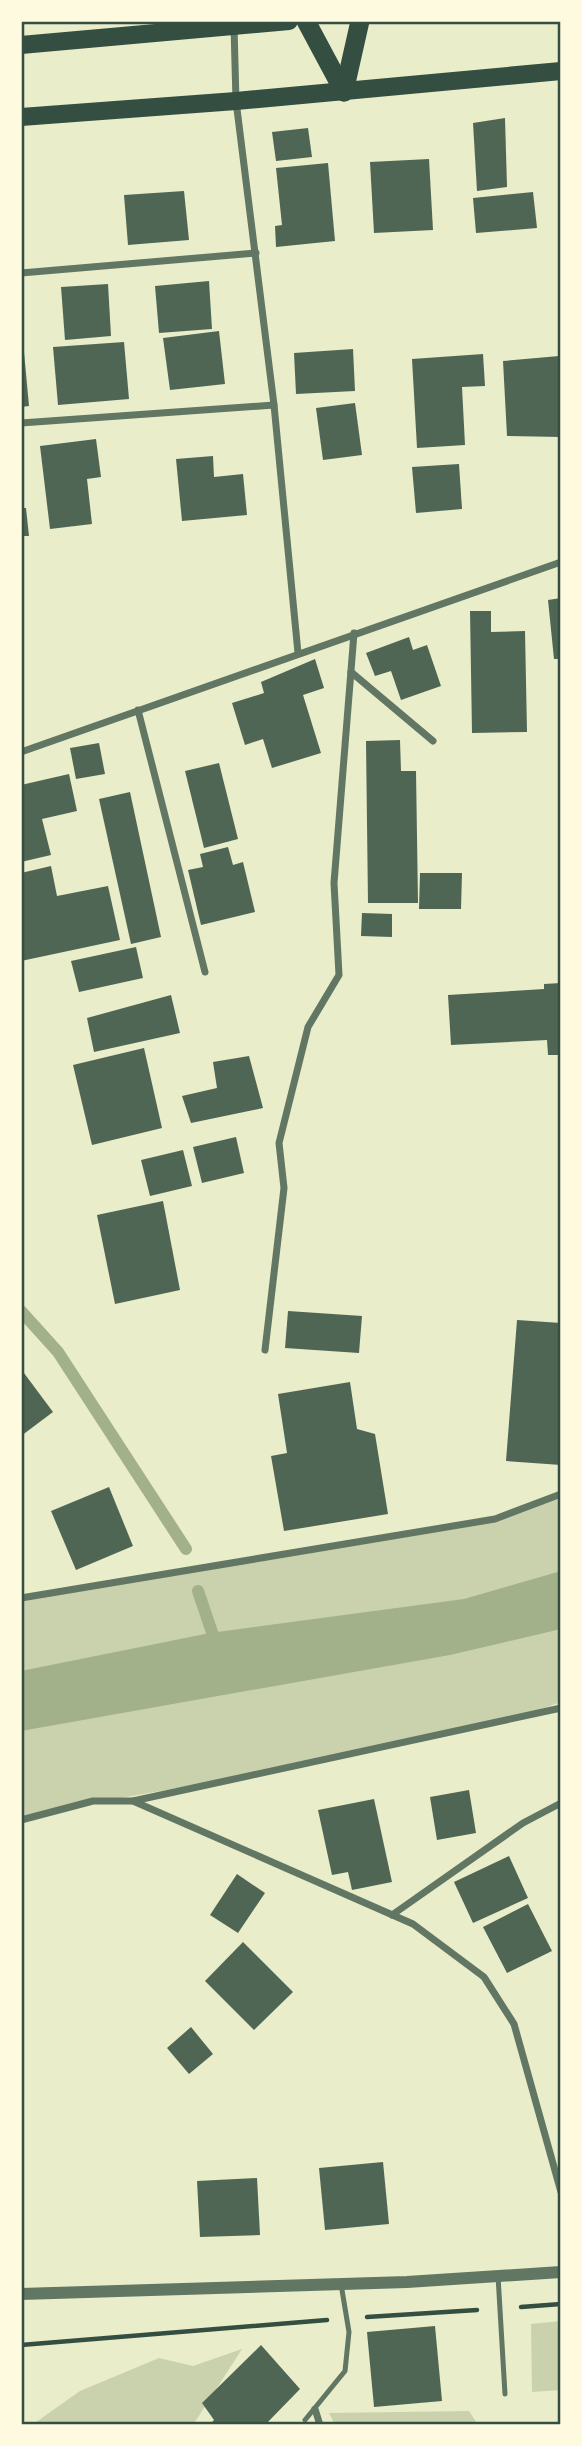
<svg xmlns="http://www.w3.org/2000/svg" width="582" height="2446" font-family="Rubik,sans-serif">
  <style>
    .green { fill: #cad2ad }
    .water { fill: #a3b18a }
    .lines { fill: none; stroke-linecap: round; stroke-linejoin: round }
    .stream { stroke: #a3b18a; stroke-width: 12 }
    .building { fill: #4f6655 }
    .path { stroke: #344e41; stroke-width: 4.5 }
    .service { stroke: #617663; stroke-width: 5 }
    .minor { stroke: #617663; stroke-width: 7 }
    .tertiary { stroke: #617663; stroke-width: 12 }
    .primary { stroke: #344e41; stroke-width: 18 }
    .trunk { stroke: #344e41; stroke-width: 19 }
    .neatline { fill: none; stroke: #344e41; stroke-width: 2.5 }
  </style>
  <rect width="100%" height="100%" fill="#e9edc9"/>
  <!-- green -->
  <g class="green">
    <path d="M561,1497V1702L520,1717L288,1768L21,1816V1598L495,1519Z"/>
    <path d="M561,2321V2390L532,2392L531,2324Z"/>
    <path d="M242,2349L193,2425H32L80,2391L159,2358L193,2366Z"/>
    <path d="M469,2411L478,2425H335L329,2413Z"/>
  </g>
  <!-- water -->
  <path class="water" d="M561,1571V1629L450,1655L21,1731V1671L210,1633L464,1599Z"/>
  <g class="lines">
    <!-- stream -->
    <g class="stream">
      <path d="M21,1311L58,1352L186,1549"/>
      <path d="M198,1591L217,1647"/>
    </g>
  </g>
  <!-- building -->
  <g class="building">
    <path d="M505,118L507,187L477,191L473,123Z"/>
    <path d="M308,128L312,157L276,161L272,132Z"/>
    <path d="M429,159L433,230L374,233L370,162Z"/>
    <path d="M328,163L335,241L276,247L275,226L282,225L276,168Z"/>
    <path d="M184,191L189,240L128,245L124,195Z"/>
    <path d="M533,192L537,228L476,233L473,198Z"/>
    <path d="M209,281L212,329L159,333L155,286Z"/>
    <path d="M108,284L111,336L65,340L61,287Z"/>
    <path d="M219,331L225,384L170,390L163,338Z"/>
    <path d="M124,342L129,399L58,405L53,347Z"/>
    <path d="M353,349L355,391L296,394L294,353Z"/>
    <path d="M21,352H24L29,406L21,407Z"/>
    <path d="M483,354L485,386L462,387L465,445L417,448L412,359Z"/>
    <path d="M559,356L561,437L507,436L503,361Z"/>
    <path d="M355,403L362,455L323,460L316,408Z"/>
    <path d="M96,439L101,477L87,479L92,524L50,529L40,446Z"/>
    <path d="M213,456L214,477L243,474L247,515L182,521L176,459Z"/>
    <path d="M459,464L462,509L416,513L412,467Z"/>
    <path d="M21,508H26L29,536H21Z"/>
    <path d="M561,598V659H554L548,600Z"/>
    <path d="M470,611H491V632L525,631L527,732L472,733Z"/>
    <path d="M409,637L413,650L427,645L441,686L401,700L391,671L375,676L366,653Z"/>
    <path d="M315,659L324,688L303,695L321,753L272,768L263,739L245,745L232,703L264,693L261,682Z"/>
    <path d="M400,740L401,771H416L418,903H368L366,741Z"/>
    <path d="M99,743L105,774L76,779L70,748Z"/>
    <path d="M219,763L238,839L204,848L185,771Z"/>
    <path d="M69,774L77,811L42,819L51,855L21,862V785Z"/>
    <path d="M130,792L161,937L131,944L99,799Z"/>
    <path d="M228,847L233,865L243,862L255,912L201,925L188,870L203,867L200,854Z"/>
    <path d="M51,866L57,896L108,886L120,940L21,961V873Z"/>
    <path d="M420,873H462L461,909H419Z"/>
    <path d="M362,913L392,914V937L361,936Z"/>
    <path d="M136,947L143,978L79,992L71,961Z"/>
    <path d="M561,983V1055H548L547,1040L451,1045L448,995L544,989V984Z"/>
    <path d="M171,995L180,1033L94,1052L87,1018Z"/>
    <path d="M144,1048L162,1128L92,1145L73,1065Z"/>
    <path d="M249,1056L263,1108L191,1123L182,1096L217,1088L213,1062Z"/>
    <path d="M236,1137L244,1173L202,1183L193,1147Z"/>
    <path d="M183,1150L192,1186L150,1196L141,1160Z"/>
    <path d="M163,1201L180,1290L115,1304L97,1215Z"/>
    <path d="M288,1311L362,1316L359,1353L285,1348Z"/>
    <path d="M517,1320L561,1323V1465L506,1461Z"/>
    <path d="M21,1369L53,1412L21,1436Z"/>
    <path d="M350,1382L357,1429L375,1434L388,1514L284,1531L271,1456L287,1453L278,1394Z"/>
    <path d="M109,1487L133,1546L76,1570L51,1511Z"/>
    <path d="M469,1790L476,1833L437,1840L430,1797Z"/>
    <path d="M374,1799L392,1882L352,1890L348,1872L332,1875L318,1810Z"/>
    <path d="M509,1856L528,1898L473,1923L454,1882Z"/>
    <path d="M237,1874L265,1893L238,1933L210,1915Z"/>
    <path d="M528,1904L552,1951L507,1973L483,1927Z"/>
    <path d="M243,1942L293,1992L254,2030L205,1981Z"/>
    <path d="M191,2027L213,2054L189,2074L167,2048Z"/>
    <path d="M383,2162L389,2224L325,2230L319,2168Z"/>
    <path d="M257,2178L260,2235L200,2237L197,2181Z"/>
    <path d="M435,2326L442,2401L374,2407L367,2332Z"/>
    <path d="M558,2335H561V2362H559Z"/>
    <path d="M261,2345L300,2389L265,2425H209L214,2420L202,2403Z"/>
  </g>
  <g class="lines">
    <!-- path -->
    <g class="path">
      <path d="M521,2307L561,2304"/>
      <path d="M367,2317L477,2310"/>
      <path d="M21,2345L327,2320"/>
    </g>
    <!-- service -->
    <g class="service">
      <path d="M498,2276L505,2394"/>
      <path d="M305,2420L345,2371L349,2332L341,2284"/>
    </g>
    <!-- minor -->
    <g class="minor">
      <path d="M234,27L236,101L274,405L298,653"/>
      <path d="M21,273L256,253"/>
      <path d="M21,423L274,405"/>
      <path d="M351,672L433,741"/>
      <path d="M138,710L205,972"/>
      <path d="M21,752L561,562"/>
      <path d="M265,1350L284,1188L279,1143L308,1027L339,975L334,883L354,633"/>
      <path d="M21,1598L495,1519L561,1494"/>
      <path d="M133,1801L561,1708"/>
      <path d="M21,1820L93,1801H133L413,1924L484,1977L514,2024L561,2192"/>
      <path d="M392,1915L523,1823L561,1803"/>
      <path d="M315,2409L320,2425"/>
    </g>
    <!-- tertiary -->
    <path class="tertiary" d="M21,2294L407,2282L561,2272"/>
    <!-- primary -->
    <g class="primary">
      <path d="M21,45L289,21"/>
      <path d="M21,117L236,101L561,71"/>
    </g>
    <!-- trunk -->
    <g class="trunk">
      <path d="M306,21L344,92"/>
      <path d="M344,92L360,21"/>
    </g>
  </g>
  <!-- border -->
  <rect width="582" height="2446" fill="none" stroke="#fefae0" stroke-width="46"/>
  <rect x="23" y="23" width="536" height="2400" class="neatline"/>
</svg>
